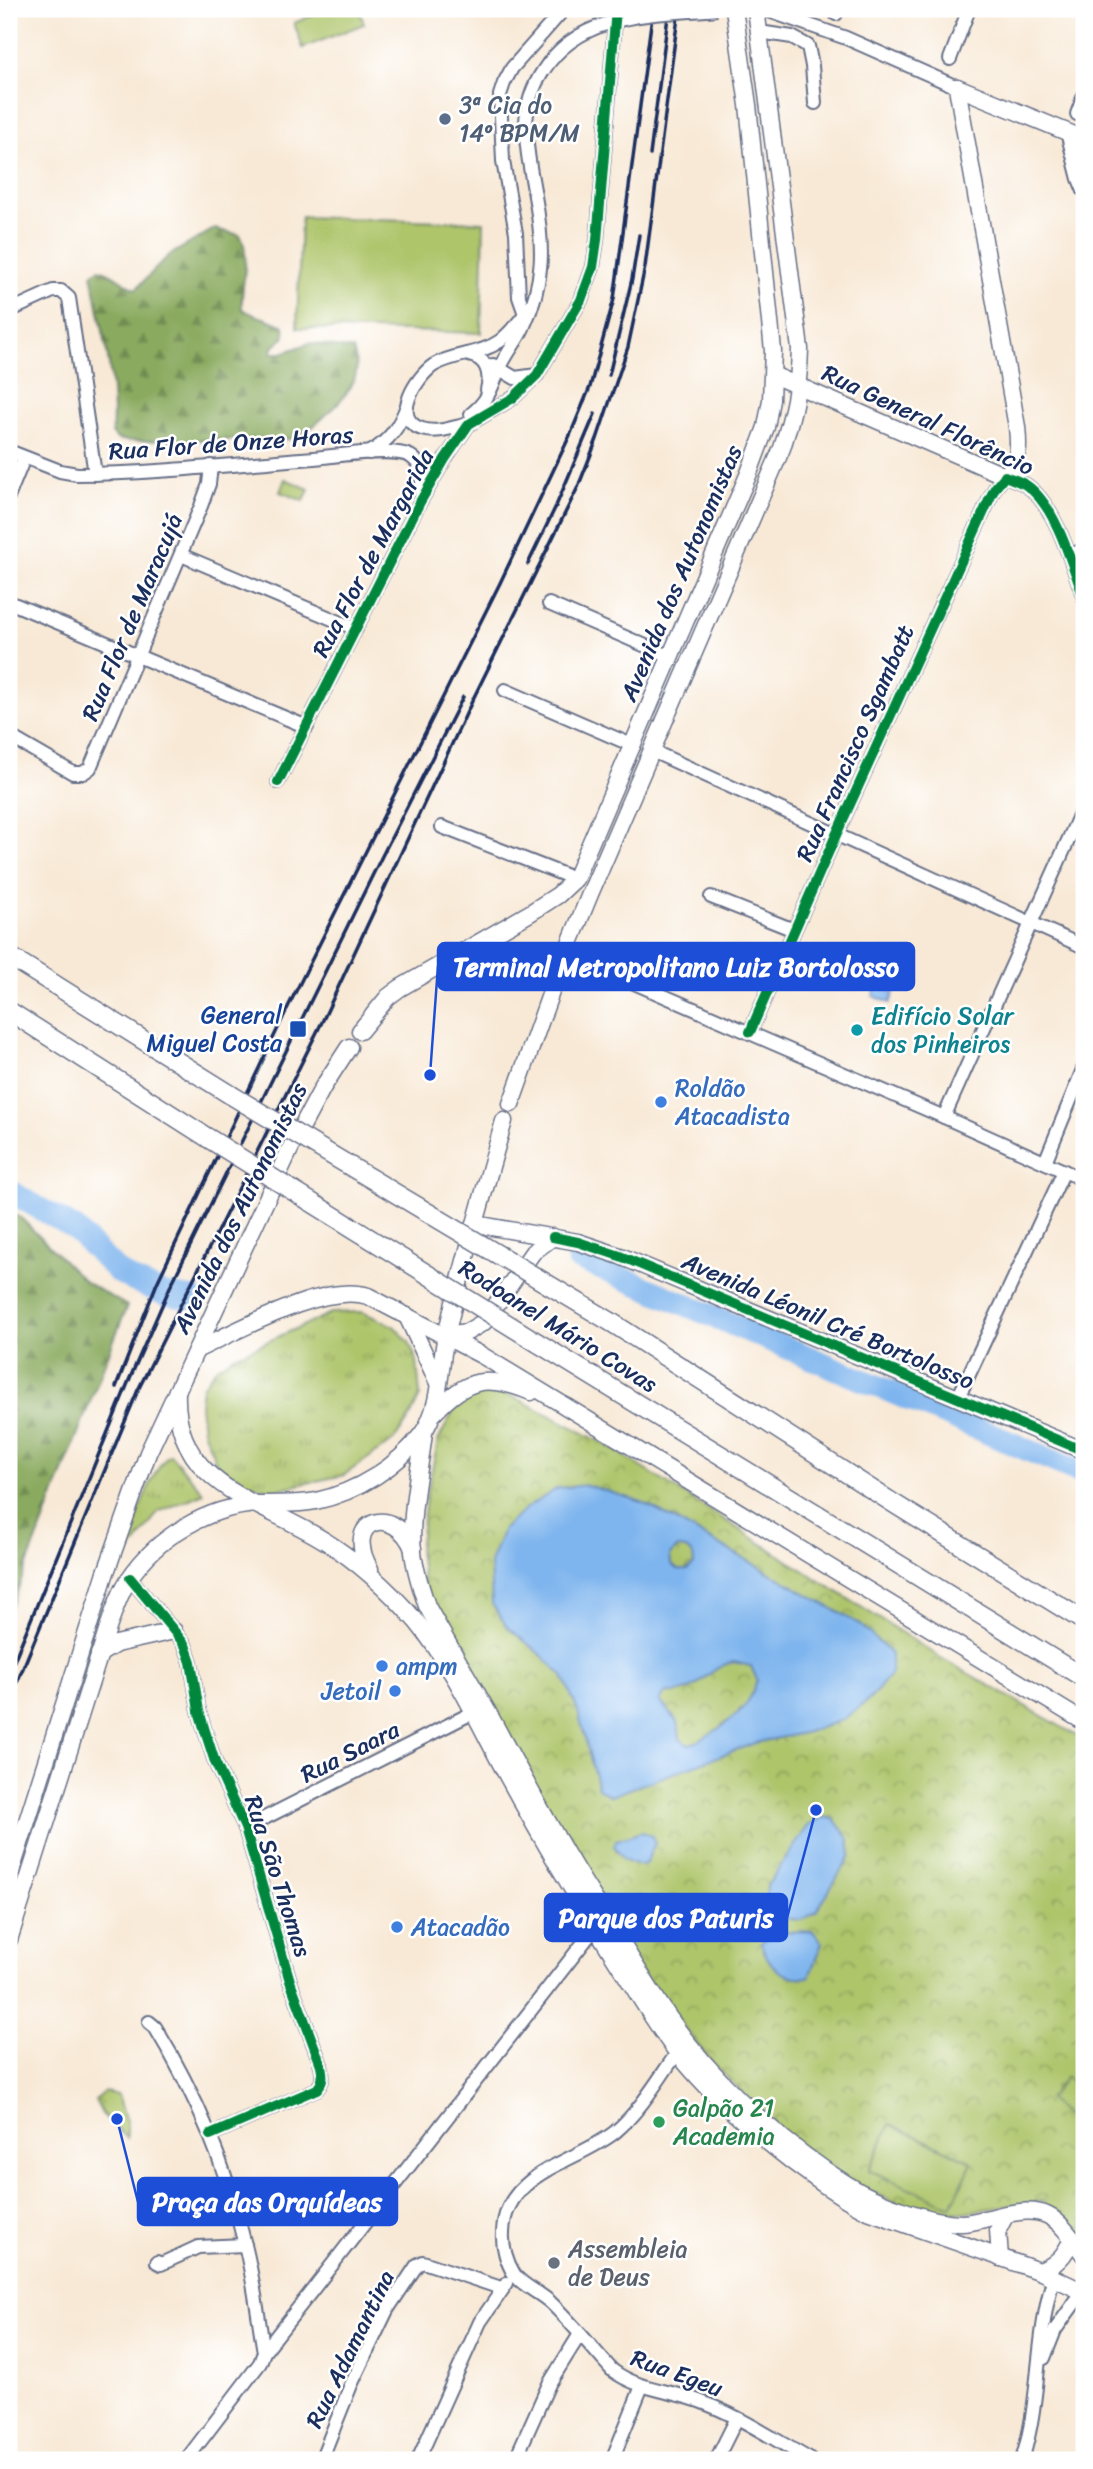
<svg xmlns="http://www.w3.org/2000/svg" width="1093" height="2469" font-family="Sriracha,sans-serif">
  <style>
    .grass { fill: url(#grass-tufts); stroke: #647a64; stroke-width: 2 }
    .forest { fill: url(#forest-firs); stroke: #526c5e; stroke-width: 2 }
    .park { fill: url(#park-crowns); stroke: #647a64; stroke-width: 2 }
    .garden { fill: #aec56a; stroke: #647a64; stroke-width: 2 }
    .water { fill: #7fb5ee; stroke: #4d72a6; stroke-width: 2; fill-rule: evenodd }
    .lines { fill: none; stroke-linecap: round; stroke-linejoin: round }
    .river { stroke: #7fb5ee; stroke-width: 23 }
    .minor-casing { stroke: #687088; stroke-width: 16 }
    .major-casing { stroke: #687088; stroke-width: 19 }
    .highway-casing { stroke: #687088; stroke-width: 21 }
    .minor { stroke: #fff; stroke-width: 12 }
    .major { stroke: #fff; stroke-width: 16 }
    .highway { stroke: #fff; stroke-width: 18 }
    .rail { stroke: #1b2f5e; stroke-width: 3.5 }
    .minor-bridge-casing { stroke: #687088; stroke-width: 16; stroke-linecap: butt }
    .highway-bridge-casing { stroke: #687088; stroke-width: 21; stroke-linecap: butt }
    .minor-bridge { stroke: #fff; stroke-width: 12 }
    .highway-bridge { stroke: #fff; stroke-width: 18 }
    .cycleway-casing { stroke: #fff; stroke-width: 15 }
    .cycleway { stroke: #00873e; stroke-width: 10 }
    .service-dot { fill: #5c6f8a; stroke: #fff; stroke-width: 2.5 }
    .transit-dot { fill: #1a4fb4; stroke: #fff; stroke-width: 2.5 }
    .culture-dot { fill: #0f9aa8; stroke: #fff; stroke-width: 2.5 }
    .shop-dot { fill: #3f7fe0; stroke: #fff; stroke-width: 2.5 }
    .leisure-dot { fill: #2e9e5b; stroke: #fff; stroke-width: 2.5 }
    .worship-dot { fill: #6b7280; stroke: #fff; stroke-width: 2.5 }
    .labels { text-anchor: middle; stroke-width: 5; stroke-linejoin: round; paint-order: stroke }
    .service-label { font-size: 24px; fill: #4e5e75; stroke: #fff; text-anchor: start }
    .street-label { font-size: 24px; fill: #1b2f5e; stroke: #fff }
    .transit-label { font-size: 24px; fill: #164399; stroke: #fff; text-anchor: end }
    .culture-label { font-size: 24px; fill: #0d838f; stroke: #fff; text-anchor: start }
    .shop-label { font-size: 24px; fill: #366cbe; stroke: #fff; text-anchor: start }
    .leisure-label { font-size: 24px; fill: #27864d; stroke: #fff; text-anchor: start }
    .worship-label { font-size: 24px; fill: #5b616d; stroke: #fff; text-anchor: start }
    .leader { fill: none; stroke: #1d4ed8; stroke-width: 2.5 }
    .callout-dot { fill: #1d4ed8; stroke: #fff; stroke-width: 2.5 }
    .callout { fill: #1d4ed8; stroke: #1d4ed8; stroke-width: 2.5 }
    .callout-label { font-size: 26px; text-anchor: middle; font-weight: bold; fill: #fff }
  </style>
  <defs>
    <pattern id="grass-tufts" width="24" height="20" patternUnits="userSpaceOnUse" patternTransform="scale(1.75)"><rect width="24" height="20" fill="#aec56a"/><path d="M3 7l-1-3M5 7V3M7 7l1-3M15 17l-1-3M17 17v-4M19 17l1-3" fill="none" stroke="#8da05a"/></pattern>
    <pattern id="forest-firs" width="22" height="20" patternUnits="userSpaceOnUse" patternTransform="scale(1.75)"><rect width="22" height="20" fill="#8aaa5e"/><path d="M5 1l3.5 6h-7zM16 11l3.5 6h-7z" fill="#708b51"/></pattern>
    <pattern id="park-crowns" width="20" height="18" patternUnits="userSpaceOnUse" patternTransform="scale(1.75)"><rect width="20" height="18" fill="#aec56a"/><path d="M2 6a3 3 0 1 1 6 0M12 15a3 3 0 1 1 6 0" fill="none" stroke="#8da05a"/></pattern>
  </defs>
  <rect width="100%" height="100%" fill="#fff"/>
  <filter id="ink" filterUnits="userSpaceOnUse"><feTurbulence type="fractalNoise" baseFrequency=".0143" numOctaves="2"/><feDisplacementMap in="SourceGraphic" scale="14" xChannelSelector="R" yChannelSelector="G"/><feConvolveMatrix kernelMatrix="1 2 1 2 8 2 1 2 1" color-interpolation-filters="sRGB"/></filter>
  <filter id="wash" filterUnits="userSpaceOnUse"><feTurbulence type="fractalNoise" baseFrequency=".00686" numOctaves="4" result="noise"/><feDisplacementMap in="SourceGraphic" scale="28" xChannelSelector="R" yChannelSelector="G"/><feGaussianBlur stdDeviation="1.57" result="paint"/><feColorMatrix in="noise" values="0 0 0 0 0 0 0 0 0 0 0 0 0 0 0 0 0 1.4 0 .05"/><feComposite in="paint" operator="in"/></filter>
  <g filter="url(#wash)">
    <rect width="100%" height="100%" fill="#f8e9d6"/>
    <!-- grass -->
    <g class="grass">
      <path d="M362,1312L394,1326L409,1342L417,1361L420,1396L409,1419L394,1440L344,1475L274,1490L242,1483L219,1469L203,1430L200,1406L202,1387L217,1367L233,1357L331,1313Z"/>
      <path d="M170,1454L204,1493L158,1512L117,1571C128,1543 149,1470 170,1454Z"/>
    </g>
    <!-- forest -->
    <g class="forest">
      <path d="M214,229L240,235C252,256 240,285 242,309C256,317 270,319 284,326L285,337L274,346L271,353H282L310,343L353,350C356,360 358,367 355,377C350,396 312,430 294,439L127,441L117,439L112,433C117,379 101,328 92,274L99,269C113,272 122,283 136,289L168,256Z"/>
      <path d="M9,1213L20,1217L84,1281L127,1306L9,1612Z"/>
    </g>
    <!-- park -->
    <g class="park">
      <path d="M494,1390L516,1398L607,1445L938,1656L1084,1740V2242L1042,2201L931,2217L850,2184L782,2131L712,2063L639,1970L424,1593L419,1549L426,1498L438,1441L453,1411L470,1395Z"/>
      <path d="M105,2092L118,2095L127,2125V2138L102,2114L95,2100Z"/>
    </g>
    <!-- garden -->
    <g class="garden">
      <path d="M328,9H359L364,24L303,48L294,23Z"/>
      <path d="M301,217L484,222L481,333L297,328Z"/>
      <path d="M285,479L309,489L304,501L280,492Z"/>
      <path d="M1066,2077L1084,2093V2132L1048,2099Z"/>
      <path d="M890,2124L972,2162L951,2207L869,2170Z"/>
    </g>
    <!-- water -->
    <g class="water">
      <path d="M877,986L894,993L890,1003L873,996Z"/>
      <path d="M587,1485L642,1502L774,1575L861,1625L891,1654V1674L870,1699L842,1720L808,1732L755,1743L611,1796L598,1788L578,1711L563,1676L538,1652L507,1627L492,1604L490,1563L503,1529L525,1509L558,1488ZM677,1548L686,1549L693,1555L694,1564L687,1570H678L671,1564L670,1555ZM733,1662L751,1666L757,1680C755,1687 752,1695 748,1701C737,1718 707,1738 688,1745L680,1739L678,1722L660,1701L665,1693C701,1696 704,1668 733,1662Z"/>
      <path d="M822,1817L834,1819L849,1839L851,1855L816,1912L802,1920L777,1918L765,1909L767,1886L808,1826Z"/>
      <path d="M642,1832L652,1836L655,1843L646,1863L640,1866L623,1859L614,1846L616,1840Z"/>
      <path d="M813,1931L822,1943L809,1977C783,1980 768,1966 761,1943L772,1932Z"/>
    </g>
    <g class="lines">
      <!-- river -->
      <g class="river">
        <path d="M9,1191L74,1228L117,1271L134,1281L164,1294L194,1299"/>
        <path d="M578,1259L1084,1474"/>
      </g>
    </g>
  </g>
  <g filter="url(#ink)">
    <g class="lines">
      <defs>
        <g id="minor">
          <path d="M763,9L846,38L957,87"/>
          <path d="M836,14L838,9"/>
          <path d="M759,32L792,37L808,46L812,66L815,103"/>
          <path d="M950,59L969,9"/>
          <path d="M1077,114L1084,95"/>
          <path d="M1067,132L1079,179L1084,191"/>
          <path d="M9,311L53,291H61L69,298L95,474"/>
          <path d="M525,314L519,297L516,233L503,161L500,95L504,83L512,68L564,9"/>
          <path d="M469,355C487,358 491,374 487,390"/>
          <path d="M493,365L515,378L537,375"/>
          <path d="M476,410L469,424C454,427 437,434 422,429C389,419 417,376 434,365C455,353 480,355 500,341C513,331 522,318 532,305"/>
          <path d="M471,414C492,398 492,382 504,360C510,349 518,339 523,328C545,281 544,246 535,196"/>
          <path d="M9,451L60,471L77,474C155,474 235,464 314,458C335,456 392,447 410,456C424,464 423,482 421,495"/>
          <path d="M369,453C389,441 399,427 407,406"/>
          <path d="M9,495L24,458"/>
          <path d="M181,555L356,629"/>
          <path d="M1069,555L1084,550"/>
          <path d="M9,602L307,727"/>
          <path d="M549,604L671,657"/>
          <path d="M505,690L634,746"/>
          <path d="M9,736L73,773H83L90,768L201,506L209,484L211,466"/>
          <path d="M652,751L1084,947"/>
          <path d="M278,782L420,502L445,459L469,424L513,398L537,375L581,300L593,267L597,240L616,9"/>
          <path d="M442,827L575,879"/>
          <path d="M711,897L794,930"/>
          <path d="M557,975C572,967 579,963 597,967L944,1117L1084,1180"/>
          <path d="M750,1032L836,835L991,496L995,488L1005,476C1012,479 1019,481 1026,485C1056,505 1072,565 1084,598"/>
          <path d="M944,1117L1084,805"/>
          <path d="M1045,1162L1084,1067"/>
          <path d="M958,1398L1064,1171"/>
          <path d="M130,1578L174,1631L185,1645L191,1662L199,1711L205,1731L215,1762L245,1828L290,1981L321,2065C323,2076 324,2081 317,2089L210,2135"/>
          <path d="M245,1828L472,1713"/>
          <path d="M149,2022L155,2027C196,2094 227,2169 245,2245C254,2280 258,2317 264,2352L260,2363L186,2460"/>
          <path d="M677,2053C658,2080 640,2111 615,2132C576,2163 504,2172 503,2233C502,2246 507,2263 514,2274C522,2286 541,2293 551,2303C573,2324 592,2348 612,2370C638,2390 670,2390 699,2401C738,2415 775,2440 811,2460"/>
          <path d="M157,2262L161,2264L198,2247L245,2245"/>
          <path d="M264,2352L595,1928"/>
          <path d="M1044,2358L1055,2330L1083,2291"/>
          <path d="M321,2460L351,2385L387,2310L417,2265L423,2262L501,2288"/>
          <path d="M418,2460L480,2322L507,2283"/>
          <path d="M515,2460L549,2384L580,2334"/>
          <path d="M612,2460L642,2386"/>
          <path d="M716,2460L737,2418"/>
          <path d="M1022,2460C1041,2401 1035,2337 1054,2277"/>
        </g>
        <g id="major">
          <path d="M957,87L1084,139"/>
          <path d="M773,375L1005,476C1020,461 1019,447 1017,427L957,87"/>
          <path d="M360,1031L388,997L400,988L530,913L558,895L575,879L749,473L766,427L771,400L773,351L748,105L734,9"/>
          <path d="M511,1104L557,975L590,894L782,448C794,411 799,387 800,349L756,9"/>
          <path d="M475,1224L578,1242L620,1256L1084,1451"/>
          <path d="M407,1316L438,1383"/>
          <path d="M446,1335L467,1332L484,1322L533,1252L553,1237"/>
          <path d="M196,1350C238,1331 323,1282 368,1296L483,1356L1084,1722"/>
          <path d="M177,1391C173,1487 260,1500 325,1541C360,1563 389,1590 416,1621C454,1667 480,1726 509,1779C545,1845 584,1910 625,1974C642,2000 658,2028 677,2052C709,2093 749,2128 789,2159C815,2178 839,2197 868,2211L1039,2271L1084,2292"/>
          <path d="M434,1413C466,1378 487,1374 531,1392"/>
          <path d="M424,1432C420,1471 409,1513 413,1552C415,1571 421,1588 427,1606C447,1643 469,1679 490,1716C521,1773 551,1831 586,1886C620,1938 649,1993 686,2041C728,2095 790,2149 848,2185C874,2202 931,2223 962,2223C972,2223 983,2219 993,2217C1047,2204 1054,2213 1084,2255"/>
          <path d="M370,1569C341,1518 395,1504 413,1549"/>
          <path d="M99,1654L116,1644L174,1631"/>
          <path d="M9,1878L105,1575L148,1453L292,1145L323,1087L349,1047"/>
          <path d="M9,1940L108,1628C114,1611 119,1594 129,1579C157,1537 207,1507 258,1504C278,1503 297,1505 316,1501C357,1492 397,1467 422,1434C442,1408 439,1362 447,1331C464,1260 484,1191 504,1121"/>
          <path d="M1000,2258L998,2230L1006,2214"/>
          <path d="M1039,2271C1056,2266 1066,2255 1072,2238"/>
        </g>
        <g id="highway">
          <path d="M9,956L231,1095"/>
          <path d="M9,1011L208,1138"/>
          <path d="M611,1322L893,1503L1084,1621"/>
          <path d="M538,1343L1084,1678"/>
        </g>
      </defs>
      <!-- minor casing -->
      <use href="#minor" class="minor-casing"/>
      <!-- major casing -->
      <use href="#major" class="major-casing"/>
      <!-- highway casing -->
      <use href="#highway" class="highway-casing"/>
      <!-- minor -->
      <use href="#minor" class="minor"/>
      <!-- major -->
      <use href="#major" class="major"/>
      <!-- highway -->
      <use href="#highway" class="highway"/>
      <!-- rail -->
      <g class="rail">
        <path d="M650,155L669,9"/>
        <path d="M609,375L632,279L639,235"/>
        <path d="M528,564L556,506L595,414"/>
        <path d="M116,1387L157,1283L288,1007L500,583L571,433L590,387L614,299L653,9"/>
        <path d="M9,1673L130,1378L170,1287L382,856L463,697"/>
        <path d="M9,1702L138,1390L322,1022L473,699L578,487L597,439L628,347L645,267L679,9"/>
      </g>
      <defs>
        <path id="minor-bridge" d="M535,196C531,172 525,146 526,122C527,104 533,86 543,71C581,11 654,15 717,9"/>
        <g id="highway-bridge">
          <path d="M231,1095L611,1322"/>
          <path d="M208,1138L538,1343"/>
        </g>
      </defs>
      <!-- minor-bridge casing -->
      <use href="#minor-bridge" class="minor-bridge-casing"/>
      <!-- highway-bridge casing -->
      <use href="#highway-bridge" class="highway-bridge-casing"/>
      <!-- minor-bridge -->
      <use href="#minor-bridge" class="minor-bridge"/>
      <!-- highway-bridge -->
      <use href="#highway-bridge" class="highway-bridge"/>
      <defs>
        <g id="cycleway">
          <path d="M278,782L420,502L445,459L469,424L513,398L537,375L581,300L593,267L597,240L616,9"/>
          <path d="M750,1032L836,835L991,496L995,488L1005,476C1012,479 1019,481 1026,485C1056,505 1072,565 1084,598"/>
          <path d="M553,1237L578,1242L620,1256L1084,1451"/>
          <path d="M130,1578L174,1631L185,1645L191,1662L199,1711L205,1731L215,1762L245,1828L290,1981L321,2065C323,2076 324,2081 317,2089L210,2135"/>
        </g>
      </defs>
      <!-- cycleway casing -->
      <use href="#cycleway" class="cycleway-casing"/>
      <!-- cycleway -->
      <use href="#cycleway" class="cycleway"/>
    </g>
  </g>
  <!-- markers -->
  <circle class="service-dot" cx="445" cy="119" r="7"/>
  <rect class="transit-dot" x="289" y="1020" width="18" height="18" rx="3.5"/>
  <circle class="culture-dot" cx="857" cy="1030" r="7"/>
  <g class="shop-dot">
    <circle cx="661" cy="1102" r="7"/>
    <circle cx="382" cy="1666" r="7"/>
    <circle cx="395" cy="1691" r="7"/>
    <circle cx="397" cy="1927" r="7"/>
  </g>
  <circle class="leisure-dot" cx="659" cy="2122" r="7"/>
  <circle class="worship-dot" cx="554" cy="2263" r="7"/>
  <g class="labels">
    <!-- service labels -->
    <g class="service-label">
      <text x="459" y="113">3ª Cia do<tspan x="459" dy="28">14º BPM/M</tspan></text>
    </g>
    <!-- street labels -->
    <g class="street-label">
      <text transform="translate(928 420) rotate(25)" y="8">Rua General Florêncio</text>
      <text transform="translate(231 443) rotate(-4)" y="8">Rua Flor de Onze Horas</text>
      <text transform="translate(373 553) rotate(-62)" y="8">Rua Flor de Margarida</text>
      <text transform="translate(681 573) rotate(-67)" y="8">Avenida dos Autonomistas</text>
      <text transform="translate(132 617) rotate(-67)" y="8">Rua Flor de Maracujá</text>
      <text transform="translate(855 743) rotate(-66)" y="8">Rua Francisco Sgambatt</text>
      <text transform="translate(240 1208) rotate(-64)" y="8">Avenida dos Autonomistas</text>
      <text transform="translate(828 1321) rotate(23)" y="8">Avenida Léonil Cré Bortolosso</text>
      <text transform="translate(558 1326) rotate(32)" y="8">Rodoanel Mário Covas</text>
      <text transform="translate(350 1752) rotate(-27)" y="8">Rua Saara</text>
      <text transform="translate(278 1876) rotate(72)" y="8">Rua São Thomas</text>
      <text transform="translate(350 2349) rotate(-64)" y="8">Rua Adamantina</text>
      <text transform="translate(677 2373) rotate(20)" y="8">Rua Egeu</text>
    </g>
    <!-- transit labels -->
    <g class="transit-label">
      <text x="282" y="1023">General<tspan x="282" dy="28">Miguel Costa</tspan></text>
    </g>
    <!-- culture labels -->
    <g class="culture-label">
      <text x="871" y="1024">Edifício Solar<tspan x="871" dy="28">dos Pinheiros</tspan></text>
    </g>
    <!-- shop labels -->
    <g class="shop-label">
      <text x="675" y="1096">Roldão<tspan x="675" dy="28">Atacadista</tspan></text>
      <text x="396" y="1674">ampm</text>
      <text x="381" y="1699" text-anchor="end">Jetoil</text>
      <text x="411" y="1935">Atacadão</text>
    </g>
    <!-- leisure labels -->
    <g class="leisure-label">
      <text x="673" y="2116">Galpão 21<tspan x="673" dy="28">Academia</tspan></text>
    </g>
    <!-- worship labels -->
    <g class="worship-label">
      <text x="568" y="2257">Assembleia<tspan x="568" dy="28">de Deus</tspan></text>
    </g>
  </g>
  <!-- callouts -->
  <path class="leader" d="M430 1075L438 966M816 1810L787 1918M117 2119L138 2202"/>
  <g class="callout-dot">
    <circle cx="430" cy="1075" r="7"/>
    <circle cx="816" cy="1810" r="7"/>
    <circle cx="117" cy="2119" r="7"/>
  </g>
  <g class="callout">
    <rect x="438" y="943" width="476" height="47" rx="7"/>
    <rect x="545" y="1894" width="242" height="47" rx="7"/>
    <rect x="138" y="2178" width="259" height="47" rx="7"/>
  </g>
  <g class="callout-label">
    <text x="676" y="976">Terminal Metropolitano Luiz Bortolosso</text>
    <text x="666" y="1927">Parque dos Paturis</text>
    <text x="267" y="2211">Praça das Orquídeas</text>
  </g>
  <!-- margin -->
  <rect width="1093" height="2469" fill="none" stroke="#fff" stroke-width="35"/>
</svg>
